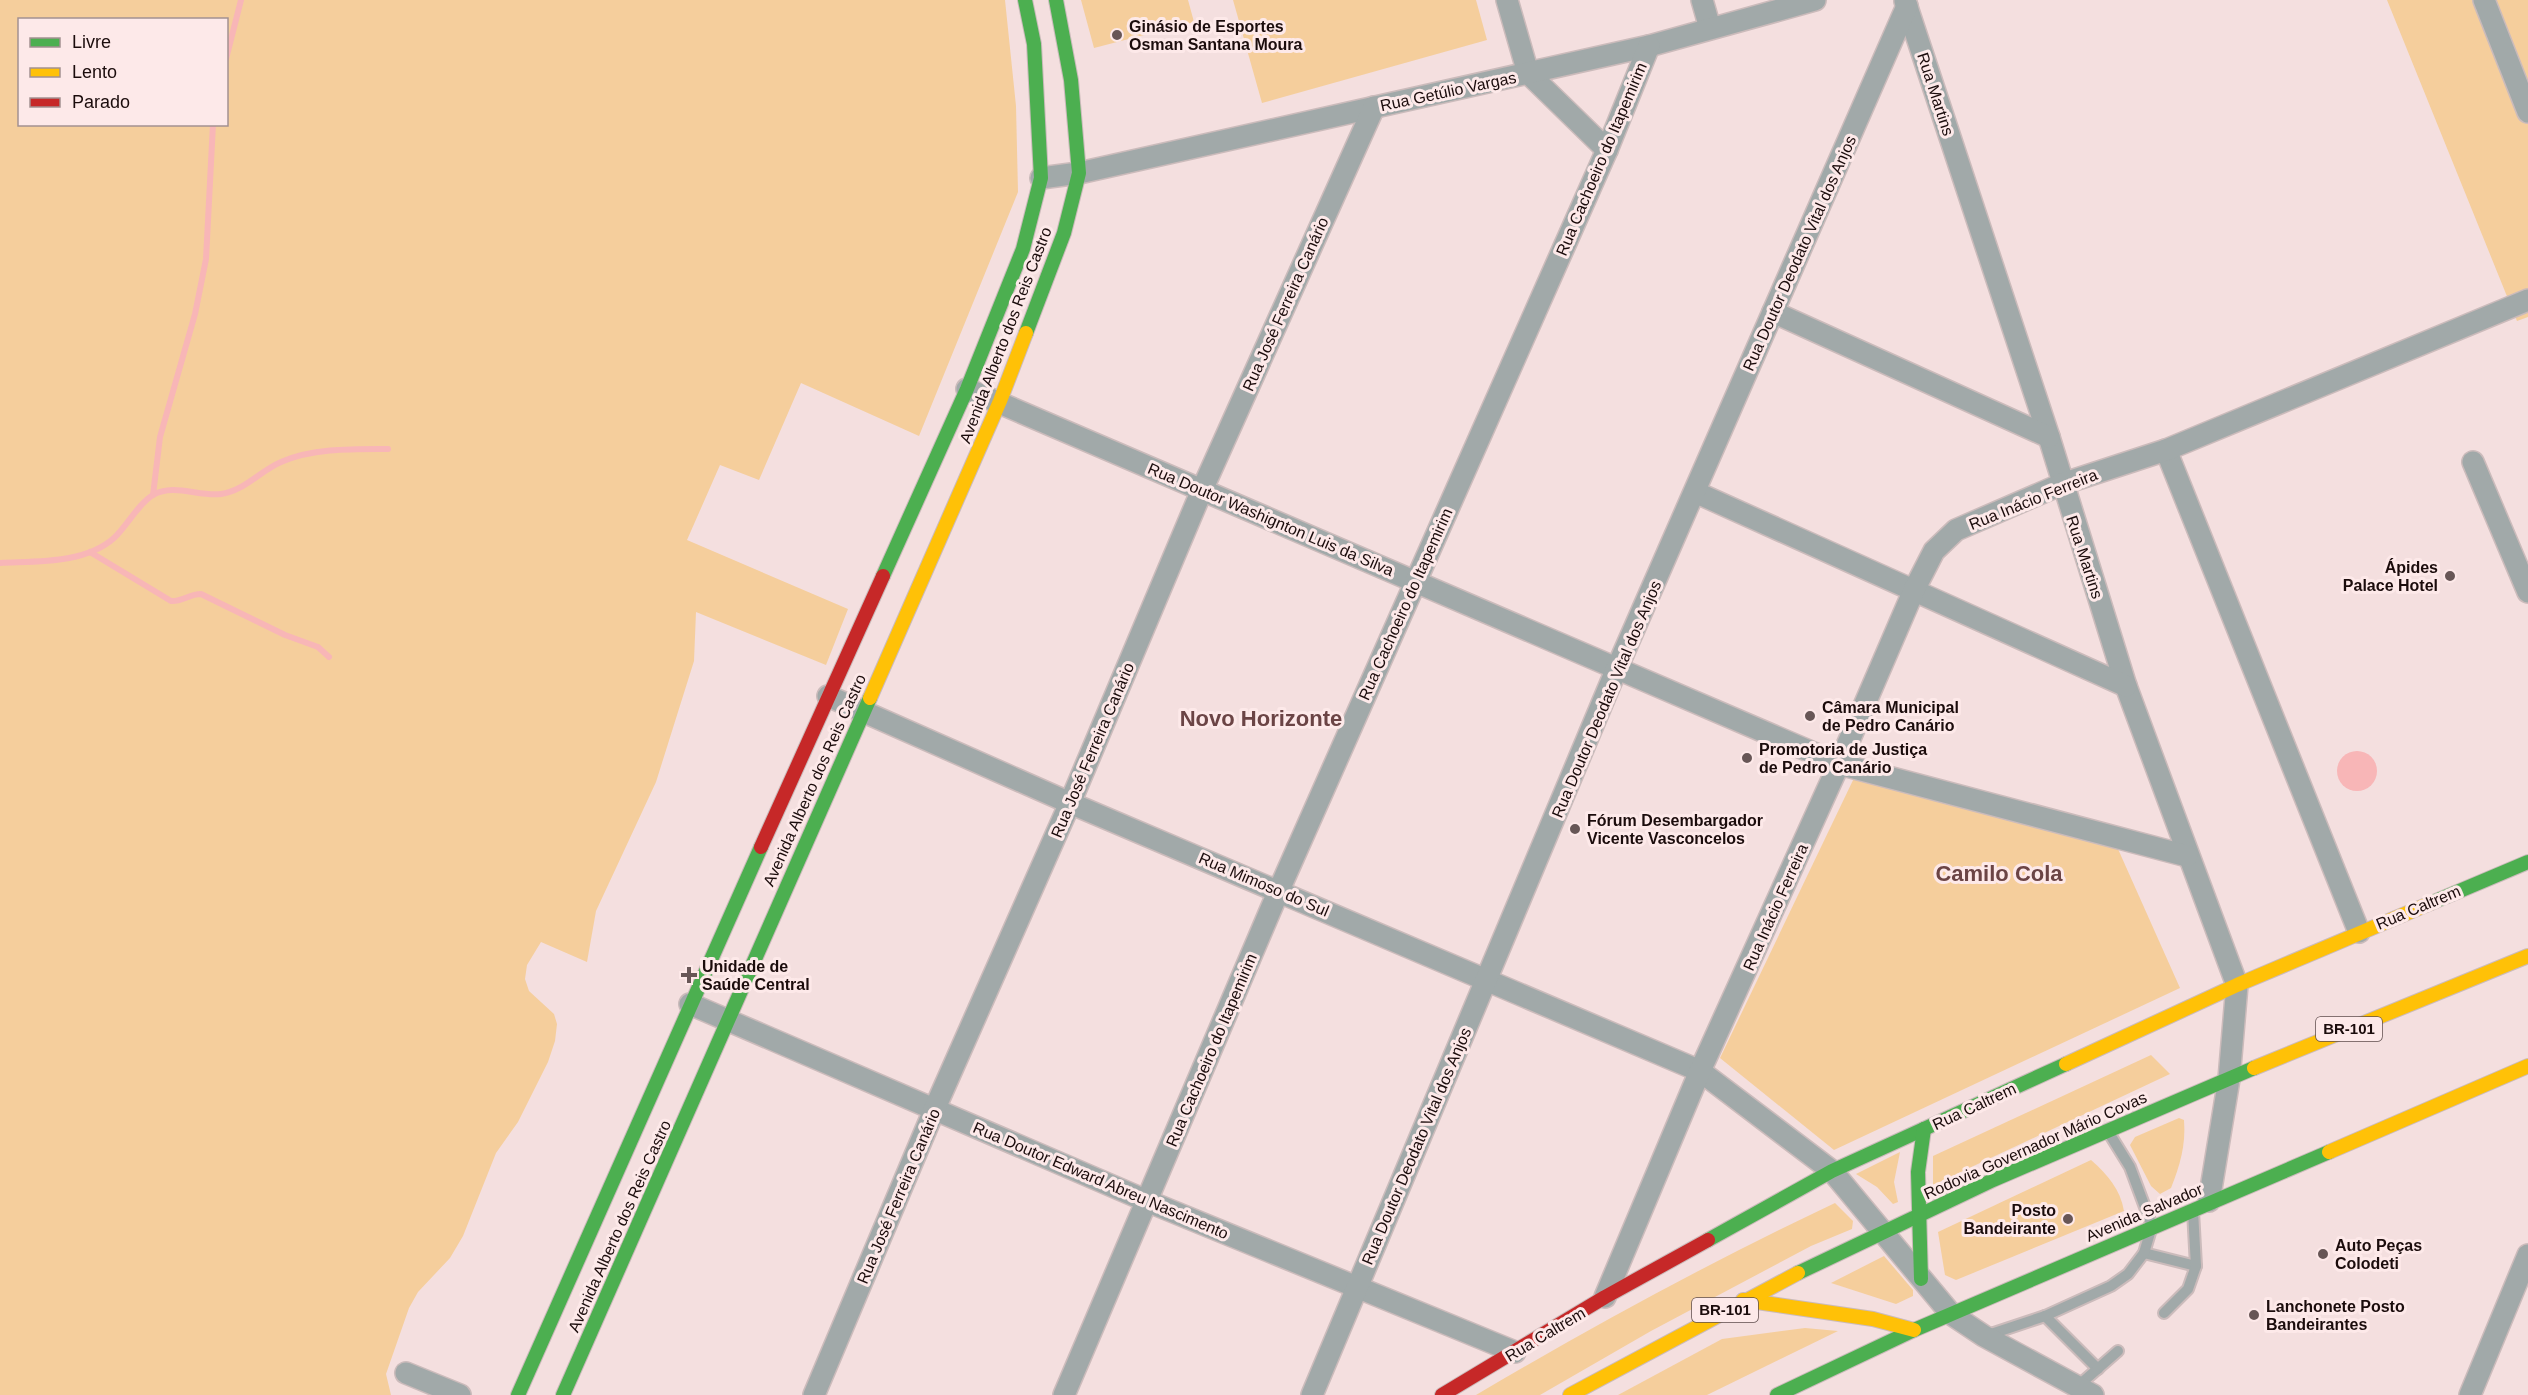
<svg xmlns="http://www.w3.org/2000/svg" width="2528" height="1395" font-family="Helvetica,sans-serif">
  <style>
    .green { fill: #f5ce9c; fill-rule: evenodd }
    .water { fill: #f8b6b7 }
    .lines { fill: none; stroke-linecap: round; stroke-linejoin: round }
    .stream { stroke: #f8b6b7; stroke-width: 6 }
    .lane-casing { stroke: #cbbbbb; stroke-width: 14 }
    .street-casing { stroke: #cbbbbb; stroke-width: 24 }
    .fast-casing { stroke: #cbbbbb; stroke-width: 16 }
    .slow-casing { stroke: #cbbbbb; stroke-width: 16 }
    .jam-casing { stroke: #cbbbbb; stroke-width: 16 }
    .lane { stroke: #a1a9a9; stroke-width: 10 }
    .street { stroke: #a1a9a9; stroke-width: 21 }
    .fast { stroke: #4caf50; stroke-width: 14 }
    .slow { stroke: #ffc107; stroke-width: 14 }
    .jam { stroke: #c62828; stroke-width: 14 }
    .poi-dot { fill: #675656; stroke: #fde9e9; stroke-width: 2 }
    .labels { text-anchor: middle; stroke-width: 6; stroke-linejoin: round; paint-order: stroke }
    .shield { fill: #fde9e9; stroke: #5f4e4e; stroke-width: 1.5 }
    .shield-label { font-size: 15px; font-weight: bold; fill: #1b0c0c }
    .poi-label { font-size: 16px; font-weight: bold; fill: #1b0c0c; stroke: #fde9e9; text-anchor: start }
    .street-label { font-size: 16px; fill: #1b0c0c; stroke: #fde9e9 }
    .district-label { font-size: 22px; font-weight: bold; fill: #6b4445; stroke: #fde9e9 }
  </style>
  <rect width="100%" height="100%" fill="#f4dfdf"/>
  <!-- green -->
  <g class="green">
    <path d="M0,0H1005L1016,106L1018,192L919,436L801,383L759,480L720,465L687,540L848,609L826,665L696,612L694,661L656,782L596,911L587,962L541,942L527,965L525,979L529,991L554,1014L557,1024L555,1041L548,1062L518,1122L496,1153L463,1236L450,1258L418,1292L409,1308L386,1374L391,1395H0ZM20,20H226V124H20Z"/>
    <path d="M1081,0H1188L1194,22L1094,48Z"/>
    <path d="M1233,0H1476L1487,40L1262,103Z"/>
    <path d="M2387,0H2528V317L2517,321Z"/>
    <path d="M1855,776L2118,849L2180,988L1834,1150L1720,1058Z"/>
    <path d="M2151,1055L2170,1074L1933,1185V1156Z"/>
    <path d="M2179,1118L2184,1120C2186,1145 2180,1165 2171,1188L2160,1194L2151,1186L2130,1145L2135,1137Z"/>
    <path d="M1900,1152L1894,1182L1898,1202L1893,1204L1877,1187L1856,1174Z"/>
    <path d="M2091,1160C2108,1175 2120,1189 2124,1211L1956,1280L1945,1275L1938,1232Z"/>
    <path d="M1835,1203L1853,1221L1852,1229L1811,1246L1651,1331L1540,1395H1476C1593,1326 1712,1261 1835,1203Z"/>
    <path d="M1884,1256L1913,1290V1296L1896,1304L1831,1283Z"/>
    <path d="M1805,1328L1838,1331L1707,1395H1618L1722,1339Z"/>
  </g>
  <!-- water -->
  <circle class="water" cx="2357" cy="771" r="20"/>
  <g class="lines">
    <!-- stream -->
    <g class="stream">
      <path d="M226,59L241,0"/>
      <path d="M153,495L160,437L195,314L206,259L213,124"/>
      <path d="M90,552L171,601C182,602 189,594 201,594L285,635L318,647L329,657"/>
      <path d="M0,563C36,561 85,564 114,538C127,526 138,504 153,495C174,483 199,497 221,494C244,491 260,471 281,462C313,448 353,449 388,449"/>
    </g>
    <defs>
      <g id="lane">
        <path d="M2144,1253L2196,1266"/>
        <path d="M2164,1313L2188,1289L2196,1266L2193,1211"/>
        <path d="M2045,1316L2098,1369"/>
        <path d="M1985,1336L2045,1316L2111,1286L2128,1274L2144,1253L2152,1226L2130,1167L2109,1133"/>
        <path d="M2078,1386L2118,1351"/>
      </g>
      <g id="street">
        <path d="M1507,0L1528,73L1607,150"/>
        <path d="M1702,0L1710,28"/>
        <path d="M2484,0L2528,112"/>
        <path d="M1905,1L2049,437L2126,686L2237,985L2229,1079L2209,1201"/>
        <path d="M1041,178L1079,173L1649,46L1815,0"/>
        <path d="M1773,312L2049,437"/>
        <path d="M967,389L1839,764L2187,856"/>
        <path d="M2166,450L2359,932"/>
        <path d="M2473,462L2528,592"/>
        <path d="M1695,492L2126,686"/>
        <path d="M828,696L1070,803L1700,1071L1832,1171L1951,1314L1984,1336L2093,1395"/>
        <path d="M690,1004L1147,1201L1515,1352"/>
        <path d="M1605,1297L1700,1071L1839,764L1914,590L1934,551L1956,530L2062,484L2166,450L2528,300"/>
        <path d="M406,1373L460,1395"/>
        <path d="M814,1395L935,1108L1070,803L1202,490L1374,107"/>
        <path d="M1064,1395L1279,890L1607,150L1649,46"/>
        <path d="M1312,1395L1617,668L1907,6"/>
        <path d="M2470,1395L2528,1255"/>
      </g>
      <g id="fast">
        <path d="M1026,333L1064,233L1079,173L1071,80L1056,0"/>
        <path d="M883,576L967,389L1023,249L1041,178L1034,44L1025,0"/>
        <path d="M2431,903L2528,862"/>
        <path d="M1708,1240L1832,1171L2066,1064"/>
        <path d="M1798,1273L1993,1180L2254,1068"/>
        <path d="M1921,1279L1918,1172L1924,1129"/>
        <path d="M518,1395L761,847"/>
        <path d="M563,1395L870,698"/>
        <path d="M1777,1395L1914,1330L2329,1152"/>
      </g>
      <g id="slow">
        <path d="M870,698L1000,401L1026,333"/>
        <path d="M2066,1064L2237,985L2431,903"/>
        <path d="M2254,1068L2528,956"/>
        <path d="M2329,1152L2528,1066"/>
        <path d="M1743,1300L1873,1319L1914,1330"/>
        <path d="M1570,1395L1798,1273"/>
      </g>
      <g id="jam">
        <path d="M761,847L883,576"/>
        <path d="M1442,1395L1605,1297L1708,1240"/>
      </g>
    </defs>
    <!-- lane casing -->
    <use href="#lane" class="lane-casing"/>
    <!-- street casing -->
    <use href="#street" class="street-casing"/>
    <!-- fast casing -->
    <use href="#fast" class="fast-casing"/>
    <!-- slow casing -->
    <use href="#slow" class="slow-casing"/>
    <!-- jam casing -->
    <use href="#jam" class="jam-casing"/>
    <!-- lane -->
    <use href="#lane" class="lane"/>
    <!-- street -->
    <use href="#street" class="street"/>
    <!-- fast -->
    <use href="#fast" class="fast"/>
    <!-- slow -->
    <use href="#slow" class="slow"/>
    <!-- jam -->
    <use href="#jam" class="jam"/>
  </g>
  <!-- markers -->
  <g class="poi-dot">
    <circle cx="1117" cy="35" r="6"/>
    <circle cx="2450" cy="576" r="6"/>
    <circle cx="1810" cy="716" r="6"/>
    <circle cx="1747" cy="758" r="6"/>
    <circle cx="1575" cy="829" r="6"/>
    <path d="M686 966h6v6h6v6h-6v6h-6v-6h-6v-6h6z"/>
    <circle cx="2068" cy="1219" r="6"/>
    <circle cx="2323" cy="1254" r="6"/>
    <circle cx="2254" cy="1315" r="6"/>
  </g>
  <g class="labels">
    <!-- shield labels -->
    <g class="shield">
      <rect x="2316" y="1017" width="66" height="24" rx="4.5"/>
      <rect x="1692" y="1298" width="66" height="24" rx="4.5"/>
    </g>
    <g class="shield-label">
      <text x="2349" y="1034">BR-101</text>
      <text x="1725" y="1315">BR-101</text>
    </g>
    <!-- poi labels -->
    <g class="poi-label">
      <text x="1129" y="32">Ginásio de Esportes<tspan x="1129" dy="18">Osman Santana Moura</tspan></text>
      <text x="2438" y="573" text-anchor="end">Ápides<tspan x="2438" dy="18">Palace Hotel</tspan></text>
      <text x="1822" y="713">Câmara Municipal<tspan x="1822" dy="18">de Pedro Canário</tspan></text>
      <text x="1759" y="755">Promotoria de Justiça<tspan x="1759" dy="18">de Pedro Canário</tspan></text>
      <text x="1587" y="826">Fórum Desembargador<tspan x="1587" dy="18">Vicente Vasconcelos</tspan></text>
      <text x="702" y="972">Unidade de<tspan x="702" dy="18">Saúde Central</tspan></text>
      <text x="2056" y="1216" text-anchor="end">Posto<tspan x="2056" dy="18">Bandeirante</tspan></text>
      <text x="2335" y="1251">Auto Peças<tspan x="2335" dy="18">Colodeti</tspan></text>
      <text x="2266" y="1312">Lanchonete Posto<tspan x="2266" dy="18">Bandeirantes</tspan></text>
    </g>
    <!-- street labels -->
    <g class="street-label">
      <text transform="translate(1448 91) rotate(-12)" y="6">Rua Getúlio Vargas</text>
      <text transform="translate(1936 94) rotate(72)" y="6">Rua Martins</text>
      <text transform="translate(1601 159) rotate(-67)" y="6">Rua Cachoeiro do Itapemirim</text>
      <text transform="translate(1799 253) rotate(-66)" y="6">Rua Doutor Deodato Vital dos Anjos</text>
      <text transform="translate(1285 304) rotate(-66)" y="6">Rua José Ferreira Canário</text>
      <text transform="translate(1005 335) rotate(-69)" y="6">Avenida Alberto dos Reis Castro</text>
      <text transform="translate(2033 499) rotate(-22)" y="6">Rua Inácio Ferreira</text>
      <text transform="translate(1271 519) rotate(23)" y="6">Rua Doutor Washignton Luis da Silva</text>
      <text transform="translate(2085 557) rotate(72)" y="6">Rua Martins</text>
      <text transform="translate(1405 604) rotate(-66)" y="6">Rua Cachoeiro do Itapemirim</text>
      <text transform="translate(1606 699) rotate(-67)" y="6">Rua Doutor Deodato Vital dos Anjos</text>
      <text transform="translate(1092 750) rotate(-67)" y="6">Rua José Ferreira Canário</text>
      <text transform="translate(814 780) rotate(-66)" y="6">Avenida Alberto dos Reis Castro</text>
      <text transform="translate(1264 884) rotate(23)" y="6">Rua Mimoso do Sul</text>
      <text transform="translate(1775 907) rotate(-66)" y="6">Rua Inácio Ferreira</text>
      <text transform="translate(2418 907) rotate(-23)" y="6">Rua Caltrem</text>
      <text transform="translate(1211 1050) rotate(-67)" y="6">Rua Cachoeiro do Itapemirim</text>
      <text transform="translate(1974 1106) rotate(-25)" y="6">Rua Caltrem</text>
      <text transform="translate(2035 1145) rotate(-24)" y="6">Rodovia Governador Mário Covas</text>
      <text transform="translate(1416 1146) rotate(-67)" y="6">Rua Doutor Deodato Vital dos Anjos</text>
      <text transform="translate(1101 1180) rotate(23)" y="6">Rua Doutor Edward Abreu Nascimento</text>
      <text transform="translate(898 1196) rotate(-67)" y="6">Rua José Ferreira Canário</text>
      <text transform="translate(2144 1212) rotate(-23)" y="6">Avenida Salvador</text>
      <text transform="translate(619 1226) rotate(-66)" y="6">Avenida Alberto dos Reis Castro</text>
      <text transform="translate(1545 1334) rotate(-31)" y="6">Rua Caltrem</text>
    </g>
    <!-- district labels -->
    <g class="district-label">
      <text x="1261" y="726">Novo Horizonte</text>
      <text x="1999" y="881">Camilo Cola</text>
    </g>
  </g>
  <!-- legend -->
  <rect x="18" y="18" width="210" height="108" fill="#fde9e9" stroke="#a39191" stroke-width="1.5"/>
  <rect x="30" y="38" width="30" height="9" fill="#4caf50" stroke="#a39191" stroke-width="1.5"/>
  <text x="72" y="48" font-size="18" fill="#1b0c0c">Livre</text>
  <rect x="30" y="68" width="30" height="9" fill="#ffc107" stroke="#a39191" stroke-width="1.5"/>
  <text x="72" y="78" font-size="18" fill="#1b0c0c">Lento</text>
  <rect x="30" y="98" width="30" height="9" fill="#c62828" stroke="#a39191" stroke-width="1.5"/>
  <text x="72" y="108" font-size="18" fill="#1b0c0c">Parado</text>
</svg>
